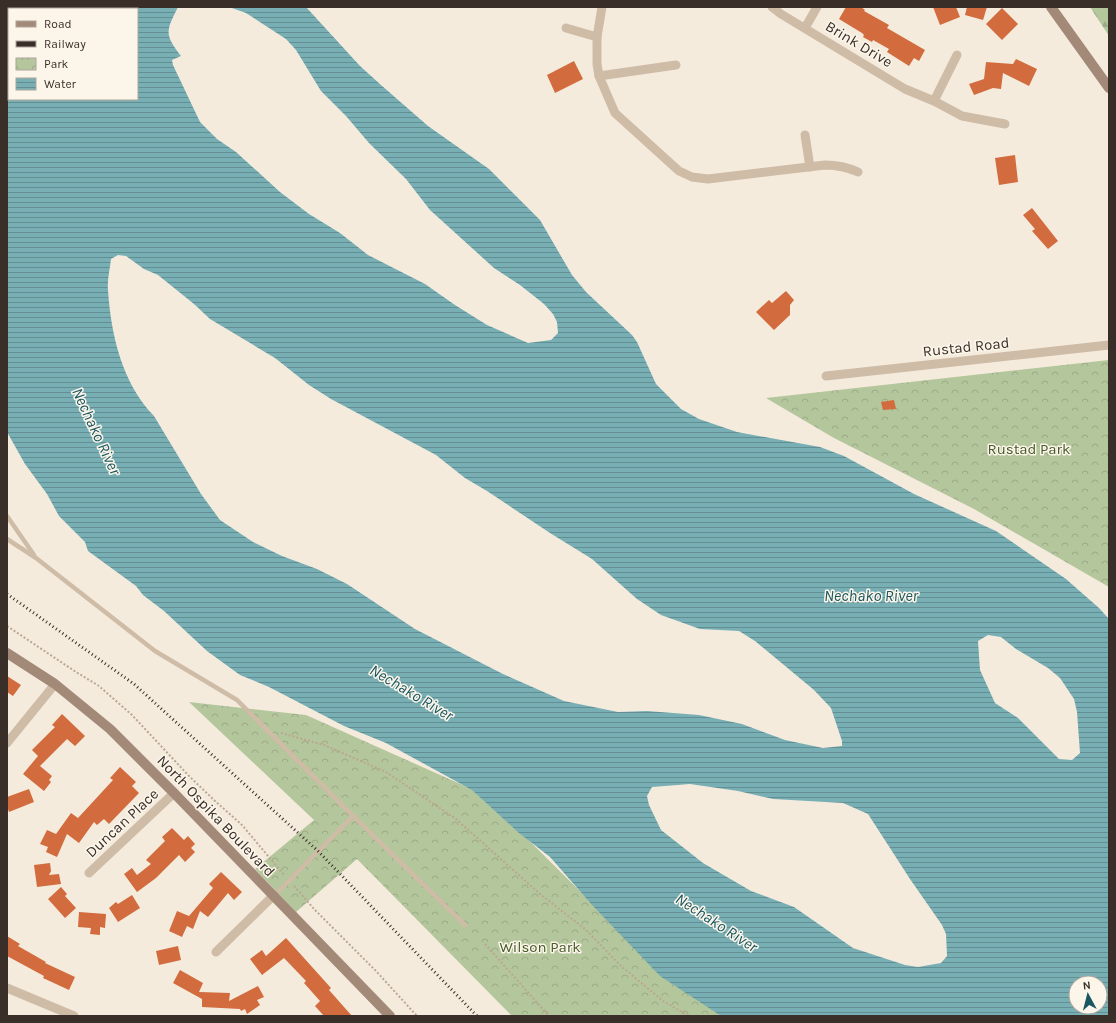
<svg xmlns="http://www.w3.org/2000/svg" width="1116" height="1023" font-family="Karla,sans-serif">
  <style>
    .forest { fill: url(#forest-firs) }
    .park { fill: url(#park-crowns) }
    .water { fill: url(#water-rules); fill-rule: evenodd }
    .building { fill: #d26b3d }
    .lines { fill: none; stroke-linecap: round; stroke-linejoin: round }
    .path { stroke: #bba691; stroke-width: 2; stroke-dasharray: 2 2; stroke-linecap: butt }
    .lane { stroke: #cfbca7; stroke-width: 4.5 }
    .street { stroke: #cfbca7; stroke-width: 9 }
    .secondary { stroke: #a38a78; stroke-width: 10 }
    .rail { stroke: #3a2f28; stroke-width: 3; stroke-dasharray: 1 3; stroke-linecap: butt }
    .labels { text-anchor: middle; stroke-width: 3; stroke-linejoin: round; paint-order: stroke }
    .street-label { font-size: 15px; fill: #3a2f28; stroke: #fcf5ea }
    .park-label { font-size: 15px; fill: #465b29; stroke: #fcf5ea }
    .water-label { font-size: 16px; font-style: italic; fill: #195761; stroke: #fcf5ea }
  </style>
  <defs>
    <pattern id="forest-firs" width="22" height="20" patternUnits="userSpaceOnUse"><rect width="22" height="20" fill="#b4c69b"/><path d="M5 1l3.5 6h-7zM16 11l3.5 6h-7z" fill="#9caa86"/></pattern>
    <pattern id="park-crowns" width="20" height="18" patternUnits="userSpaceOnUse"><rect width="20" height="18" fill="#b4c69b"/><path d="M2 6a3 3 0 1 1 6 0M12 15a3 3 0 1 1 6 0" fill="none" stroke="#9caa86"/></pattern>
    <pattern id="water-rules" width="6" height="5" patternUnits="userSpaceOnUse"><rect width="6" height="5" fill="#78afb5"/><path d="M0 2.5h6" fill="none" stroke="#638f93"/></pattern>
  </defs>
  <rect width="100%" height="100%" fill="#f5ebdd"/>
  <!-- forest -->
  <path class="forest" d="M1090,7H1109V36Z"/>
  <!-- park -->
  <g class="park">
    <path d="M1109,360V587L974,509L834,438L766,398Z"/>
    <path d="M189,702L306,715L476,791L486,798L599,910L755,1016H512L357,859L296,912L255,869L314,820Z"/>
  </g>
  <!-- water -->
  <path class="water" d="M7,7H178C166,31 164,34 181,56L172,60L173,65L200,122L217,139L236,152L280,192L309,214L340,233L368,255L425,284L455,305L487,325L528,343L551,340L558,333L557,322L553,314L544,304L520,285L494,268L430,210L406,179L369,143L346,116L321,91L296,50L286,39L246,13L229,7H306L360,66L381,85L428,126L489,169L540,220L572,275L586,292L632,335L637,342L656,384L681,409L699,419L737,432L820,447L844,456L914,494L996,531L1066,579L1099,608L1109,619V1016H722L718,1014L660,976L593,906L550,857L519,833L472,790L386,743L344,726L269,687L240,675L207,651L164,611L143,595L136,586L88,551L85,542L59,516L47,494L25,464L7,432ZM9,9H137V99H9ZM118,255L126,256L144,269L158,275L194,304L210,319L275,358L309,385L331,399L436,455L465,478L487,491L550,533L592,559L637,599L661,615L700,629L739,631L755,641L814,690L831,708L842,741V746L823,748L785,740L742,724L699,715L647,711L618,712L564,701L503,674L415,629L347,584L317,569L282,556L253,542L220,520L201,494L154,416C122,383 111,335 108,290C107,280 110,269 111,259ZM988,635L1001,637L1016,649L1048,668L1060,678L1074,699L1077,712L1080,753L1072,760L1059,759L1018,718L995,703L980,670L978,641ZM690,784L738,791L773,799L843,803L868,814L910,879L942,925L946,934L947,956L941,963L918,967L905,965L853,948L794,907L751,891L703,863L661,830L649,805L647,796L652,787ZM1076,983H1100V1007H1076Z"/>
  <!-- building -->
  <g class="building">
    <path d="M846,7H861L865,10L864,11L889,25L887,28L925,50L919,61L914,58L909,66L887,52L889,49L873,40L872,42L863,37L864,35L862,33L839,19Z"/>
    <path d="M933,7H956L960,17L940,25Z"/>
    <path d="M967,7H987L983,20L965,15Z"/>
    <path d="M1002,8L1018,24L1002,40L986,24Z"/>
    <path d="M1016,59L1037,69L1029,86L1003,73L1001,89L993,88L974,95L969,84L984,79L986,62L1013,64Z"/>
    <path d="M574,61L583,79L555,93L547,75Z"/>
    <path d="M1015,155L1018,182L999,185L995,158Z"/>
    <path d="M1032,208L1058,241L1048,249L1032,231L1035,229L1023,215Z"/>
    <path d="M786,291L794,300L790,305V315L774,330L756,312L769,300L772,303Z"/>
    <path d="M894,400L896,409L883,410L881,402Z"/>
    <path d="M7,676L21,685L13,696L7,692Z"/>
    <path d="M62,714L85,736L75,746L67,739L40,766L52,776L49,780L51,782L44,791L23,774L38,756L32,750L55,727L52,725Z"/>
    <path d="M120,767L136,782L132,786L139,793L109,824L104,819L97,825L94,822L79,843L67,834L57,857L46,852L48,847L40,844L47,830L56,834L71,813L78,818L113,780L110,778Z"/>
    <path d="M29,789L34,802L9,812L7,806V797Z"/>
    <path d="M172,828L184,840L188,836L195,844L191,848L195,852L185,862L179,855L156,878L137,892L124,874L132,868L137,875L151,864L146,860L165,841L162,837Z"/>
    <path d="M50,863L51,871L49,875L59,874L61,884L37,887L34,865Z"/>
    <path d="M221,872L242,892L234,900L228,893L208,917L200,911L193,929L187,926L182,937L169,931L177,911L189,916L213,888L209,884Z"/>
    <path d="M61,887L67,894L65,896L76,908L65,918L48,899Z"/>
    <path d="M132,895L140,908L118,922L109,908L116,902L118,904Z"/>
    <path d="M79,912L106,914L105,928L100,927V935L90,934L91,928L78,927Z"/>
    <path d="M7,936L20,944L18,946L46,962L45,963L75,977L69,990L43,978L44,976L7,956Z"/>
    <path d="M286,938L331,988L329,990L352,1016H324L315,1006L320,1001L304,983L306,981L284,958L262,975L250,959L262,950L266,956Z"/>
    <path d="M178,946L181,960L159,965L156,951Z"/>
    <path d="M180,970L203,983L199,992L230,993L229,1001L258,986L264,997L257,1000L260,1005L247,1014L245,1009L241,1011L240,1009L202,1007V999L173,983Z"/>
  </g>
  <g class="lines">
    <!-- path -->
    <g class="path">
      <path d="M7,626L76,672L99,686L132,715L189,776L214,800L242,825L284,875"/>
      <path d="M281,733L324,745L386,772L456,819L540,894L585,929L621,966L663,1001L689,1016"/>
      <path d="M294,886L315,910L376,971L417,1016"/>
      <path d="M485,944L549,1016"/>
    </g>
    <!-- lane -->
    <g class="lane">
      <path d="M7,516L34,555"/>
      <path d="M7,539L36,558L155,651L237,700L353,816L465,925"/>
      <path d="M274,896L353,816"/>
    </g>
    <!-- street -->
    <g class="street">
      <path d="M602,7L597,37V64L599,76L615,113L679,171L692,177L708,179L825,165C837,165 847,167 858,172"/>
      <path d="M772,7L781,14L905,89L934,101L962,116L1005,124"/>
      <path d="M566,28L597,37"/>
      <path d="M805,28L817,7"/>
      <path d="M599,76L676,65"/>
      <path d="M934,101L957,55"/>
      <path d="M805,135L810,167"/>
      <path d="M826,376L1109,345"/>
      <path d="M7,743L55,684"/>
      <path d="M89,873L174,793"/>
      <path d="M216,952L273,896"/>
      <path d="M7,988L74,1016"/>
    </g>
    <!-- secondary -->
    <g class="secondary">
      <path d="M1051,7L1109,88"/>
      <path d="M7,653L55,684L110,729L174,793L390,1016"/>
    </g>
    <!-- rail -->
    <path class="rail" d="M7,594L134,684L318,851L477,1016"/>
  </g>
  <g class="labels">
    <!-- street labels -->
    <g class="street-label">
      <text transform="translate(859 44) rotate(31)" y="5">Brink Drive</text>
      <text transform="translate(966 347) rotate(-6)" y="5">Rustad Road</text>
      <text transform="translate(216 816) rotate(46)" y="5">North Ospika Boulevard</text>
      <text transform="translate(122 823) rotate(-43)" y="5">Duncan Place</text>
    </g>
    <!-- park labels -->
    <g class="park-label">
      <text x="1029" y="454">Rustad Park</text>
      <text x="540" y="952">Wilson Park</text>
    </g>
    <!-- water labels -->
    <g class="water-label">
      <text transform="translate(97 431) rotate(65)" y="6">Nechako River</text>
      <text x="871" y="601">Nechako River</text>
      <text transform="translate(412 692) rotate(31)" y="6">Nechako River</text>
      <text transform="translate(717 922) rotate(33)" y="6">Nechako River</text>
    </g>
  </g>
  <!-- border -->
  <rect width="1116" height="1023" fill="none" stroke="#3a2f28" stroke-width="16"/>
  <!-- legend -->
  <rect x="8" y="8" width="130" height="92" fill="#fcf5ea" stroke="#aea69c"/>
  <rect x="16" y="21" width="20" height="6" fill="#a38a78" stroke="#aea69c"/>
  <text x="44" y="28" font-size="12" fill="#3a2f28">Road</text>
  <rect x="16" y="41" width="20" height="6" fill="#3a2f28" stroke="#aea69c"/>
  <text x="44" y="48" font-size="12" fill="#3a2f28">Railway</text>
  <rect x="16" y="58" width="20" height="12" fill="url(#park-crowns)" stroke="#aea69c"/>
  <text x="44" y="68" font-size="12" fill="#3a2f28">Park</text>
  <rect x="16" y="78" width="20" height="12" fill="url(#water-rules)" stroke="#aea69c"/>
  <text x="44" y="88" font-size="12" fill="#3a2f28">Water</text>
  <!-- north arrow -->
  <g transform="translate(1088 995) rotate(353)"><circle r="19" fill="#fcf5ea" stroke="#aea69c"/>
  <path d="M0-3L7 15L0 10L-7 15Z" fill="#195761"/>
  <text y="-6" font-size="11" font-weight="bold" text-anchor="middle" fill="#3a2f28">N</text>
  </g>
</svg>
